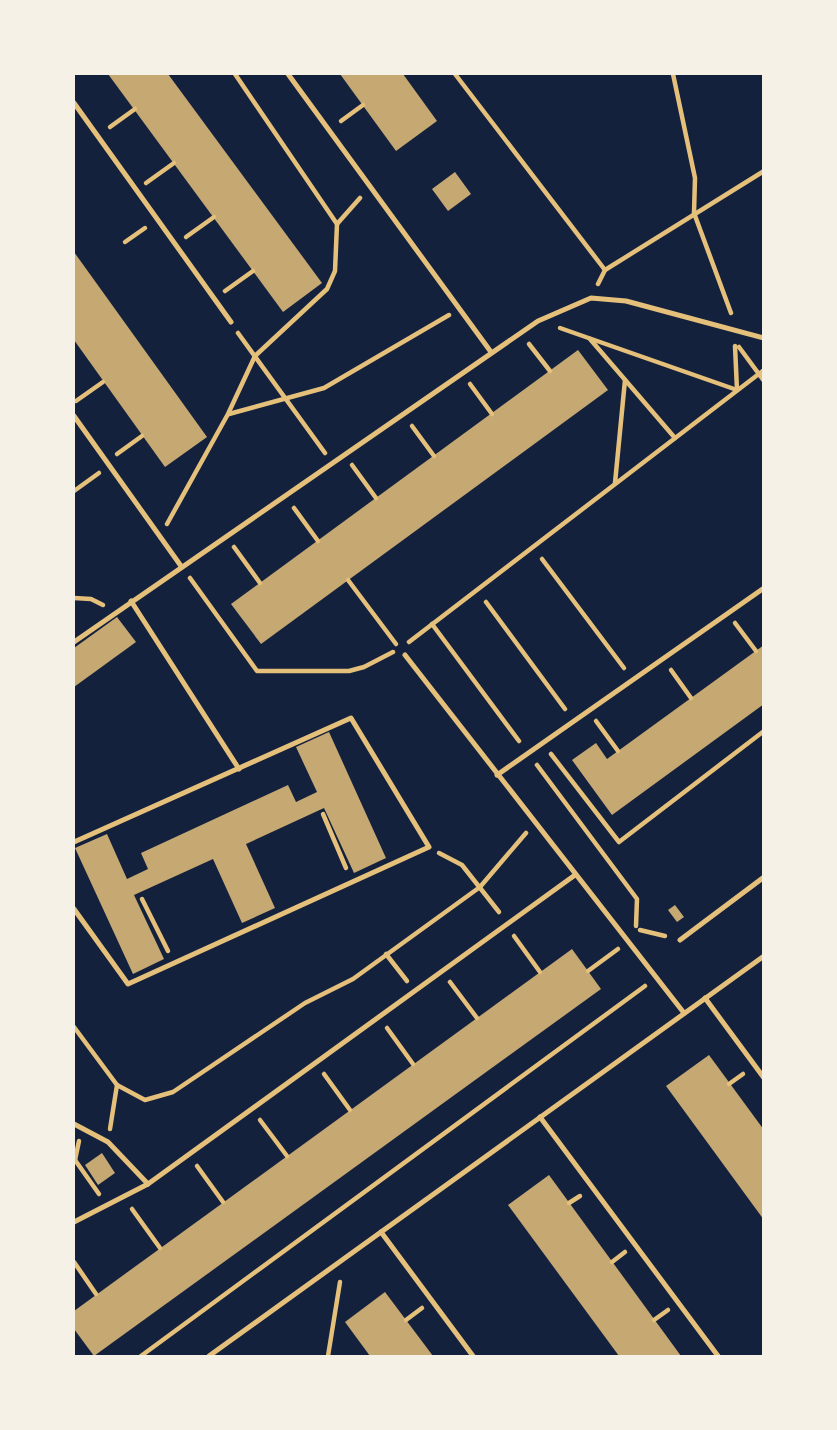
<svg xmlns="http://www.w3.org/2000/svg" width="837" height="1430" font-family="'Playfair Display',serif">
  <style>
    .building { fill: #c6a872 }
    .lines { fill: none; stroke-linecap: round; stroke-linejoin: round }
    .path { stroke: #e5c07b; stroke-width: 4.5 }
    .service { stroke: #e5c07b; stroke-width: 5 }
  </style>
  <rect width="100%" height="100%" fill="#14213d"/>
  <!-- building -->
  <g class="building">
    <path d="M108,74H168L322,283L283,312Z"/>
    <path d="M340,74H403L437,121L396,151Z"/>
    <path d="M455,172L471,194L448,211L432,189Z"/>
    <path d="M74,252L207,437L165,467L74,340Z"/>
    <path d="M578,350L608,390L261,644L231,604Z"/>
    <path d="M117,617L136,642L74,687V648Z"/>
    <path d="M764,645V704L612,815L572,760L596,743L607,759Z"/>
    <path d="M329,732L386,858L354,873L324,808L246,844L275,908L242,923L213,859L134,895L164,959L133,974L75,848L107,834L127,879L148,869L141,853L288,785L296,802L317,792L296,747Z"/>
    <path d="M675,905L684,917L677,922L668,910Z"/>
    <path d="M572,949L601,989L94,1356L74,1329V1311Z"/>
    <path d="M709,1055L764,1130V1220L666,1086Z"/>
    <path d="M102,1153L115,1173L98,1185L85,1165Z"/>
    <path d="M549,1175L681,1356H619L508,1205Z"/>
    <path d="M385,1292L433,1356H370L345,1322Z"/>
  </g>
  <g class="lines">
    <!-- path -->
    <g class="path">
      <path d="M235,74L337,224"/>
      <path d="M455,74L605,270"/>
      <path d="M673,74L695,178L694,213L731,313"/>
      <path d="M341,121L363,105"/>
      <path d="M110,127L135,109"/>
      <path d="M146,183L174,163"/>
      <path d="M186,237L214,217"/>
      <path d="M125,242L145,228"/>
      <path d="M598,284L605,270L764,171"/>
      <path d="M225,291L253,271"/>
      <path d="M560,328L737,390"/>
      <path d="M238,333L325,453"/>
      <path d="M590,339L675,438"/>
      <path d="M529,344L550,371"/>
      <path d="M735,346L737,390"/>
      <path d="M739,347L764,381"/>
      <path d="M470,384L492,414"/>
      <path d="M76,401L103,382"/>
      <path d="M229,414L324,388L449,315"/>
      <path d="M412,426L434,456"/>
      <path d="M117,454L142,436"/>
      <path d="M352,465L376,498"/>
      <path d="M615,483L625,380"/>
      <path d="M74,491L99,473"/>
      <path d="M294,508L318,541"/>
      <path d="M167,524L228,414L255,356L327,289L335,271L337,224L360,198"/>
      <path d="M234,547L260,583"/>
      <path d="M542,559L624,668"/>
      <path d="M190,578L257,671H349L364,667L393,652"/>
      <path d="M348,580L396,644"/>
      <path d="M74,598L91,599L103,605"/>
      <path d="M486,602L565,709"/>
      <path d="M735,623L756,651"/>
      <path d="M432,624L519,741"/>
      <path d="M409,642L764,370"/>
      <path d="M671,670L691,698"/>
      <path d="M596,721L618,751"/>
      <path d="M551,754L619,842L764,731"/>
      <path d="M537,765L637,899L636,926"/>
      <path d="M323,814L346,868"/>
      <path d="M439,853L462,865L499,912"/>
      <path d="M142,899L168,951"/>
      <path d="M640,930L665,936"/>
      <path d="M514,936L540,972"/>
      <path d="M386,954L407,981"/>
      <path d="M588,971L618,949"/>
      <path d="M450,982L477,1018"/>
      <path d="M74,1027L117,1085L145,1100L173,1092L305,1003L353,979L480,887L526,833"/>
      <path d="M387,1028L413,1064"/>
      <path d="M324,1074L350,1110"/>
      <path d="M729,1084L743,1074"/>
      <path d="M260,1120L287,1156"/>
      <path d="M110,1129L117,1085"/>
      <path d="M75,1160L99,1194"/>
      <path d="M75,1160L79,1141"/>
      <path d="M197,1166L223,1202"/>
      <path d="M569,1203L580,1196"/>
      <path d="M132,1209L160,1248"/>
      <path d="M74,1262L96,1294"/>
      <path d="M612,1262L625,1252"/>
      <path d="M406,1320L422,1308"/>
      <path d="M654,1320L668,1310"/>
      <path d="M141,1356L645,986"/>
      <path d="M328,1356L340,1282"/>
    </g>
    <!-- service -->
    <g class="service">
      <path d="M288,74L491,352"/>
      <path d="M74,103L231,322"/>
      <path d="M74,416L181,566"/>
      <path d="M131,601L239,769"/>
      <path d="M74,642L538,321L591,298L626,301L764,338"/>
      <path d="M405,655L684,1013"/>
      <path d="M497,775L764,588"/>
      <path d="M74,842L351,718L429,847L128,984L74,909"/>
      <path d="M680,940L764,877"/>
      <path d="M705,998L764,1078"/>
      <path d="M540,1117L718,1356"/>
      <path d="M74,1124L108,1142L148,1184"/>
      <path d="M74,1222L148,1184L575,875"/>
      <path d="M381,1232L473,1356"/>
      <path d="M209,1356L764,956"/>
    </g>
  </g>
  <!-- border -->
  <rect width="837" height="1430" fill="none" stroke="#f6f1e7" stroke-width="150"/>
</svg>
